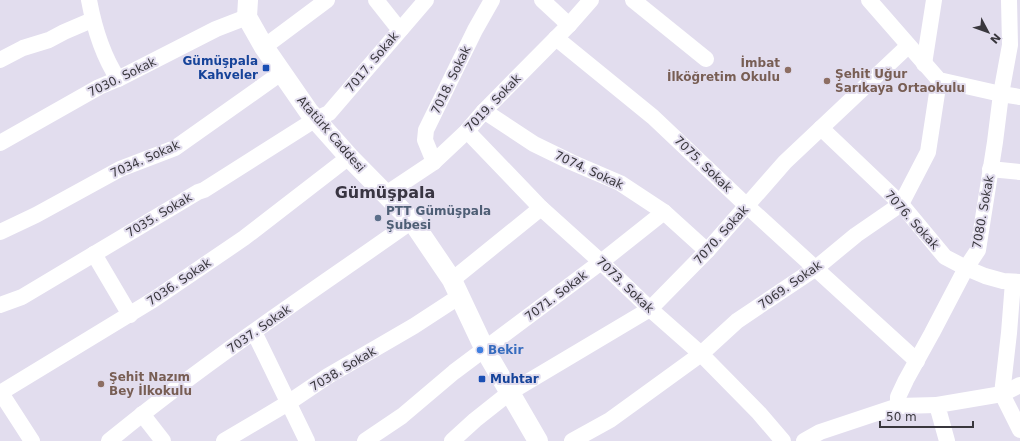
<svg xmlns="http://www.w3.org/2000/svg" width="1020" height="441" font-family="'DejaVu Sans',sans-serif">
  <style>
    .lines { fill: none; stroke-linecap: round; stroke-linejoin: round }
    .minor { stroke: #fff; stroke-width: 16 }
    .major { stroke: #fff; stroke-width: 20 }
    .transit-dot { fill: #1a4fb4; stroke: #e2ddee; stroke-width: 1.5 }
    .education-dot { fill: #8d6e63; stroke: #e2ddee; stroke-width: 1.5 }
    .service-dot { fill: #5c6f8a; stroke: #e2ddee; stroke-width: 1.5 }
    .shop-dot { fill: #3f7fe0; stroke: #e2ddee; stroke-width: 1.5 }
    .labels { text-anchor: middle; stroke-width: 4; stroke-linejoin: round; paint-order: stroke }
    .transit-label { font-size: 12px; font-weight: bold; fill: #164399; stroke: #e2ddee; text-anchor: end }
    .street-label { font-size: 12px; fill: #39373d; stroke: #e2ddee }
    .education-label { font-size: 12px; font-weight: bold; fill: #785e54; stroke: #e2ddee; text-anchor: start }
    .service-label { font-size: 12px; font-weight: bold; fill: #4e5e75; stroke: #e2ddee; text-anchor: start }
    .shop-label { font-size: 12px; font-weight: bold; fill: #366cbe; stroke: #e2ddee; text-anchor: start }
    .district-label { font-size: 16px; font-weight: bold; fill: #393542; stroke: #e2ddee }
  </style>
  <rect width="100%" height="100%" fill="#e2ddee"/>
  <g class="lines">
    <!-- minor -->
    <g class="minor">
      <path d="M89,0C94,27 103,56 118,79"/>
      <path d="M376,0L395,24L401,29"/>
      <path d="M542,0L569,25"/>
      <path d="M633,0L706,59"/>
      <path d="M869,0L939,80L1001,94L1020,97"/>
      <path d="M556,38L653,117L747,206L917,361"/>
      <path d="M264,47L327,0"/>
      <path d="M0,60L23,48L49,40L64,32L92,20"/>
      <path d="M924,64L934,0"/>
      <path d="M484,111L534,144L571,162L620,183L664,212L707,251"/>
      <path d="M821,128L901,204L945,257L966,268L985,276L1003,281L1020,282"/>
      <path d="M467,131L541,208L601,262L650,309L701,354L759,413L783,441"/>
      <path d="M0,143L99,87L118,79L216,29L247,17"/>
      <path d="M434,162L425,140L426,130L475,30L492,0"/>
      <path d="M990,169L1020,172"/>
      <path d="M386,194L434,162L467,131L484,111L569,25L591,0"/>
      <path d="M0,232L36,215L120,169L175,148L281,73"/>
      <path d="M94,254L130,315"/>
      <path d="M452,280L541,208"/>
      <path d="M1013,282L1009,333L1002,394L1020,430"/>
      <path d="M0,305L22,297L198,192L204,190L316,119L329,113L426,0"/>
      <path d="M254,332L307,441"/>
      <path d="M0,393L153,300L244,238L349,157"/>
      <path d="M1,393L32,441"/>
      <path d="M898,406V397L906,380L932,333L966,268L978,250L995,142L1001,94L1010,45L1009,0"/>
      <path d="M142,414L163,441"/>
      <path d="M109,441C205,362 310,293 412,221"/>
      <path d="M224,441L288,403L328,376L414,326L460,296"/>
      <path d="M365,441L402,416L454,372L601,262L664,212"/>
      <path d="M452,441L475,420L509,393L650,309L707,251L785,162L908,46"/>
      <path d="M572,441L610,420L701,354L737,321L816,268L856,235L901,204L928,152L939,80"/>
      <path d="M804,441L820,432L898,406L937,405"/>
      <path d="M947,441L937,405L1002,394L1020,385"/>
    </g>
    <!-- major -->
    <path class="major" d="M248,0L247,17L264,47L309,112L349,157L412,221L452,280L485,350L538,441"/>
  </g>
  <!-- markers -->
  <g class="transit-dot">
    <rect x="262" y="64" width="8" height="8" rx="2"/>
    <rect x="478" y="375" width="8" height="8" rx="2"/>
  </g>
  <g class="education-dot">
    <circle cx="788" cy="70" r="4"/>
    <circle cx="827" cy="81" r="4"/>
    <circle cx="101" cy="384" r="4"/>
  </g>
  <circle class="service-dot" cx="378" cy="218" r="4"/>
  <circle class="shop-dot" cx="480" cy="350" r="4"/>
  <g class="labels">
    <!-- transit labels -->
    <g class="transit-label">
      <text x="258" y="65">Gümüşpala<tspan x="258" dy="14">Kahveler</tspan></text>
      <text x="490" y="383" text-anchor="start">Muhtar</text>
    </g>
    <!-- street labels -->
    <g class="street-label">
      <text transform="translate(372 62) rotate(-50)" y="4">7017. Sokak</text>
      <text transform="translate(122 77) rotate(-26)" y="4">7030. Sokak</text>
      <text transform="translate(451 80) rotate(-64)" y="4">7018. Sokak</text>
      <text transform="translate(493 103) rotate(-46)" y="4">7019. Sokak</text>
      <text transform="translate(331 134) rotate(49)" y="4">Atatürk Caddesi</text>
      <text transform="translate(145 159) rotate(-24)" y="4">7034. Sokak</text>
      <text transform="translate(703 164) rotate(44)" y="4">7075. Sokak</text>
      <text transform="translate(589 170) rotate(25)" y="4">7074. Sokak</text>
      <text transform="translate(983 212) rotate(-80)" y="4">7080. Sokak</text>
      <text transform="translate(159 215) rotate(-31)" y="4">7035. Sokak</text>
      <text transform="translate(912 220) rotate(48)" y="4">7076. Sokak</text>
      <text transform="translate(721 235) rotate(-48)" y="4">7070. Sokak</text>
      <text transform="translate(179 282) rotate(-34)" y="4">7036. Sokak</text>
      <text transform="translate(625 285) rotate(44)" y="4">7073. Sokak</text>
      <text transform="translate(790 285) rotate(-35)" y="4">7069. Sokak</text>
      <text transform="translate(556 296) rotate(-37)" y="4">7071. Sokak</text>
      <text transform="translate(259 329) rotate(-35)" y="4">7037. Sokak</text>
      <text transform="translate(343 369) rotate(-31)" y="4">7038. Sokak</text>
    </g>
    <!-- education labels -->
    <g class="education-label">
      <text x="780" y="67" text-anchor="end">İmbat<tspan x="780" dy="14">İlköğretim Okulu</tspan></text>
      <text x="835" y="78">Şehit Uğur<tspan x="835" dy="14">Sarıkaya Ortaokulu</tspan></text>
      <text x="109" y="381">Şehit Nazım<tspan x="109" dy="14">Bey İlkokulu</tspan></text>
    </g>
    <!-- service labels -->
    <g class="service-label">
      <text x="386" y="215">PTT Gümüşpala<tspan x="386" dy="14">Şubesi</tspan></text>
    </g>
    <!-- shop labels -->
    <g class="shop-label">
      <text x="488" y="354">Bekir</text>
    </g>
    <!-- district labels -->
    <g class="district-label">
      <text x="385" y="198">Gümüşpala</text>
    </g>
  </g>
  <!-- north arrow -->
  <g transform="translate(988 32) rotate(131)" stroke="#e2ddee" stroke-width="3" paint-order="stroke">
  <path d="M0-3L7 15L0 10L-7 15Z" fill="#39373d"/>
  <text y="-6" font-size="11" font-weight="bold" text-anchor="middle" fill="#39373d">N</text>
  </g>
  <!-- scale -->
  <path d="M880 421v6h93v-6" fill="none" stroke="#39373d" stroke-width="2"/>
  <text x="886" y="421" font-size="12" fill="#39373d" stroke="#e2ddee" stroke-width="3" paint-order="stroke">50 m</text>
</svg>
